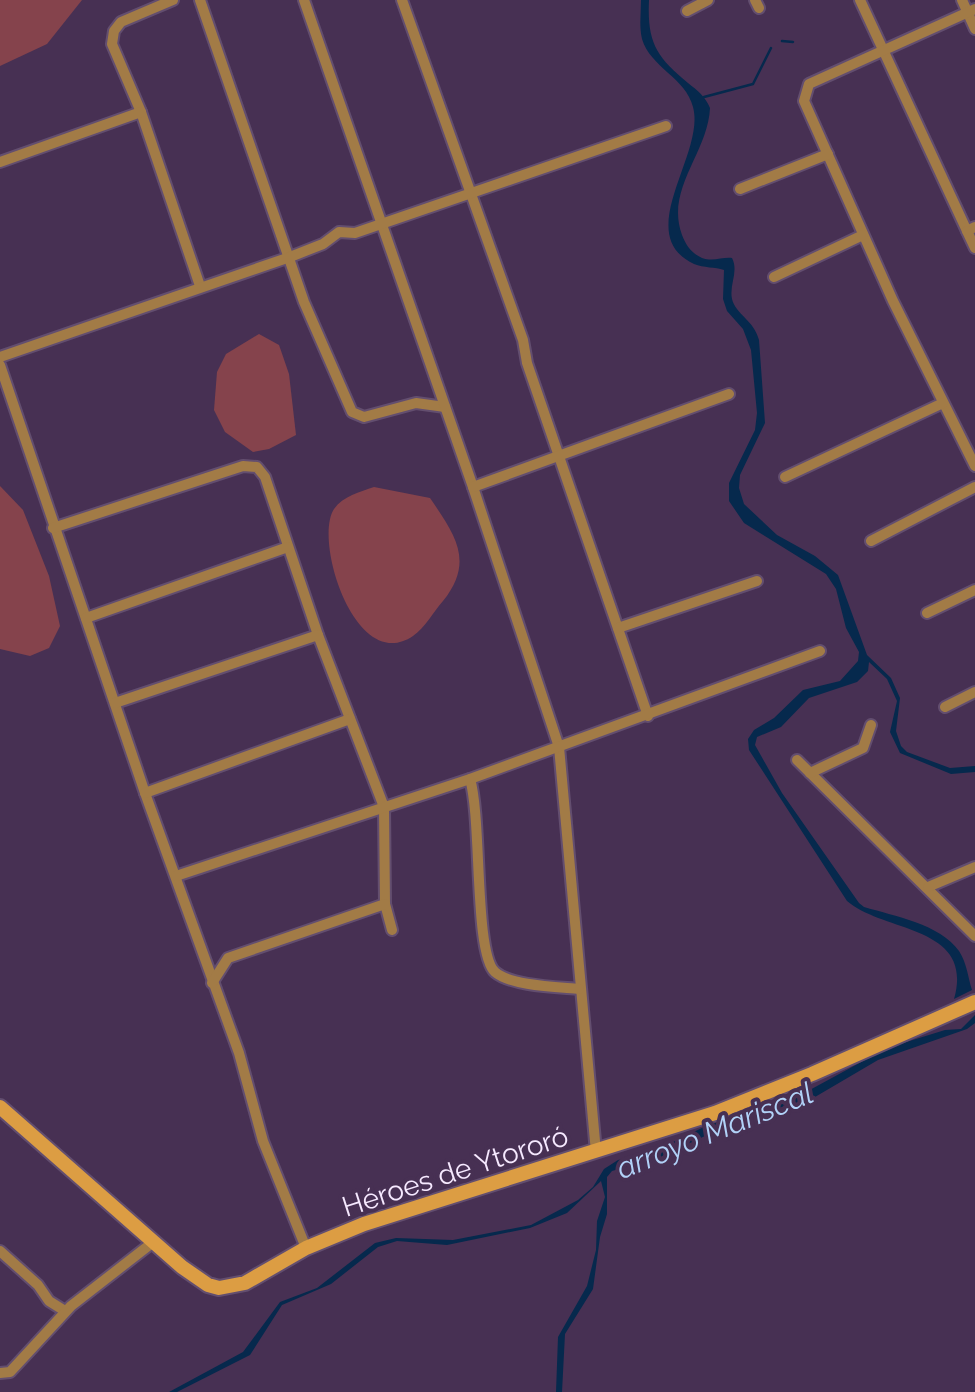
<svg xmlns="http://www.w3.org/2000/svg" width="975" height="1392" font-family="Raleway,sans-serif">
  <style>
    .green { fill: #85434c }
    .water { fill: #06294d }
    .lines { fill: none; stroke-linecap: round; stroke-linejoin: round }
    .stream { stroke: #06294d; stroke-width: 2.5 }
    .street-casing { stroke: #634e6f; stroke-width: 14 }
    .secondary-casing { stroke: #634e6f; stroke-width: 18 }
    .street { stroke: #a27b46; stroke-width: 10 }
    .secondary { stroke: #dc9d43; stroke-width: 14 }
    .labels { text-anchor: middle; stroke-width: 8; stroke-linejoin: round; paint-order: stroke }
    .street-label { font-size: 28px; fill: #f6e9ff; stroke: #473053 }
    .water-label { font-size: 30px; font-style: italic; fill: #b1d2f8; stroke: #473053 }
  </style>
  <rect width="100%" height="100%" fill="#473053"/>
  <!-- green -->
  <g class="green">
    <path d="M0,0H82L47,44L0,66Z"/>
    <path d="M259,334L279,345L289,374L296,435L269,449L253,452L225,432L214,410L217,372L226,354Z"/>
    <path d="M0,486L23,510L49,576L60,626L49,648L30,656L0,649Z"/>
    <path d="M374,487L430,498C455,535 475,561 443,601C434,611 425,628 413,636C356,675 313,541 334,509C343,496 360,492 374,487Z"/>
  </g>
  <!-- water -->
  <g class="water">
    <path d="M641,0H649C647,42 656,57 688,83C698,91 705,96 710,108C708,153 665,189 682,235C686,245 691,253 702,258C713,262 722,257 732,258C739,272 729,284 732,299C736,315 754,320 759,340L765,423L740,475L739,488L744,504L777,535L815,556L838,575L867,655L891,678L900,698L896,731L901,746L907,752L950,768L975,766V772L951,774L900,753L890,732L897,701L887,679L869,662L868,671L857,682L809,698L781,727L757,737L755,745L782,793L859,903L864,907C894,916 940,924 959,951C967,963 968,978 972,990L954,999C975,925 884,933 847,901L749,750L748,739L754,730L774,718L803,690L840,681L858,661L859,652L846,628L836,589L826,574L744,523L729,501V483L755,430L757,413L751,350L743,329L727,311L723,299L724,270C715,267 704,268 694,264C631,234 706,154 693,107C686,78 650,67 642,39C639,26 641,13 641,0Z"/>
    <path d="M975,1015V1023L967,1029L878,1060L815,1097L739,1120L658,1158L612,1171L607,1177V1214L600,1237L593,1289L565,1334L562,1392H556L558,1337L587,1286L596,1250L597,1221L605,1197L601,1181L567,1213L530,1228L447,1245L397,1241L378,1247L331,1284L282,1305L250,1355L177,1392H169L243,1352L280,1302L317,1288L375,1243L396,1238L453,1240L531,1225L578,1200L593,1187L604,1169L618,1160L648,1154L706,1126L795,1098L887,1048L945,1030L961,1029Z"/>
  </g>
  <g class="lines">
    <!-- stream -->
    <g class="stream">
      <path d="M782,41L793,42"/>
      <path d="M704,97L753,84L771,48"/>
    </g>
    <defs>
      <g id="street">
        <path d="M173,0L121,22L114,31L112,44L141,112L200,286"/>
        <path d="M200,0L304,302L352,412L364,417L416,403L445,407"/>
        <path d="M304,0L473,487L559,747L596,1152"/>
        <path d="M402,0L523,340L527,363L648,716"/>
        <path d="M755,0L759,8"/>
        <path d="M860,0L967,231L975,227"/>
        <path d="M962,0L975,29"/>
        <path d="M975,9L809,84L804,101L893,301L975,466"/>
        <path d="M687,11L708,0"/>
        <path d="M0,162L141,112"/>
        <path d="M740,189L828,154"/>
        <path d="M967,231L975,248"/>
        <path d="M774,277L863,235"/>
        <path d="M0,357L290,257L323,244L339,232L355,233L666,126"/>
        <path d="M0,365L145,793L239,1053L263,1141L306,1248"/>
        <path d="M785,477L943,403"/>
        <path d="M473,487L729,394"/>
        <path d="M53,528L243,466L257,467L265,477L318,635L384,807L385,904L392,930"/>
        <path d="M871,541L975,487"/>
        <path d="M927,613L975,590"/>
        <path d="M86,618L288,547"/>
        <path d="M618,628L757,581"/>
        <path d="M115,703L318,635"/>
        <path d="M945,707L975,692"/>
        <path d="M797,760L975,936"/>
        <path d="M810,773L863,748L871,725"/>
        <path d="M470,779C482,819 474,953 495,972C511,986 558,987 579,989"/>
        <path d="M145,793L350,719"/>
        <path d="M176,876L470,779L820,651"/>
        <path d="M928,887L975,867"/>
        <path d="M212,983L228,958L385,904"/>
        <path d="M0,1251L38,1285L49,1301L65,1311"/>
        <path d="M0,1373L10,1372L71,1306L152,1243"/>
      </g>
      <path id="secondary" d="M0,1107L182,1267L208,1285L219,1288L245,1283L306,1248L364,1224L715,1113L812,1074L975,1002"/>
    </defs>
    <!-- street casing -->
    <use href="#street" class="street-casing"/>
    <!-- secondary casing -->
    <use href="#secondary" class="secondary-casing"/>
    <!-- street -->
    <use href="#street" class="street"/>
    <!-- secondary -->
    <use href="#secondary" class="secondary"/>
  </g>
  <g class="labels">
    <!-- street labels -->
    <g class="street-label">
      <text transform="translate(455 1171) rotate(-18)" y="10">Héroes de Ytororó</text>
    </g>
    <!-- water labels -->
    <g class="water-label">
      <text transform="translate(715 1131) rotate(-22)" y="10">arroyo Mariscal</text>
    </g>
  </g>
</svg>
